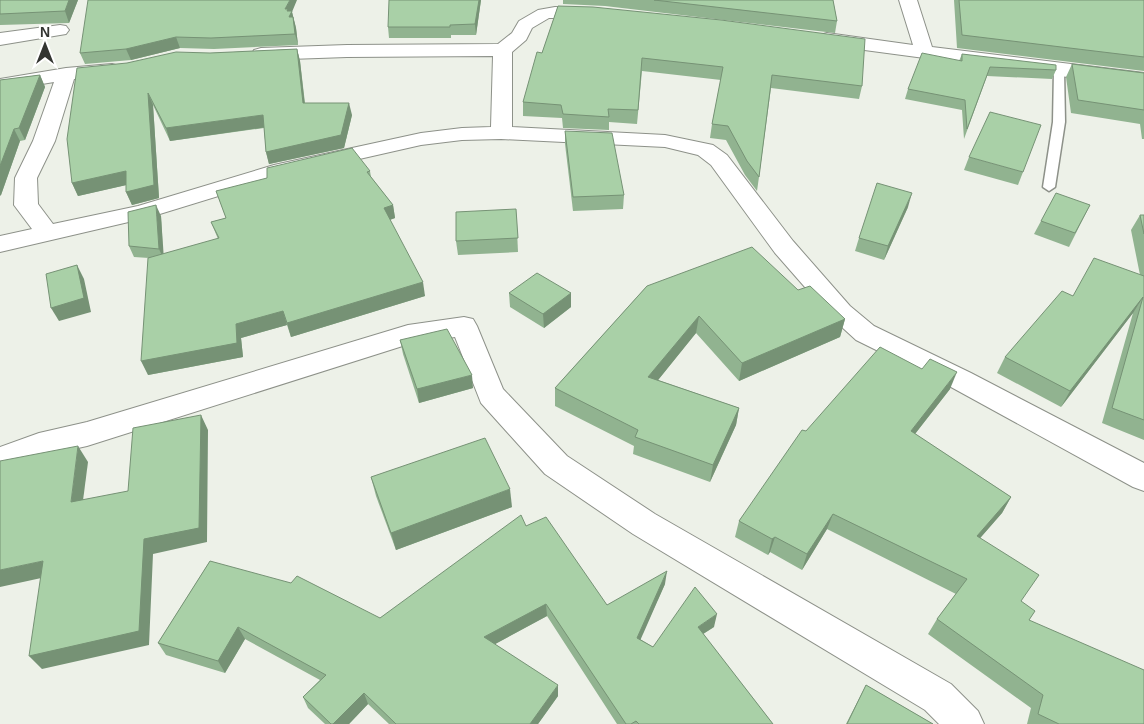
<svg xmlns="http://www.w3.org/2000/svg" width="1144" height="724" font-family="Arial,sans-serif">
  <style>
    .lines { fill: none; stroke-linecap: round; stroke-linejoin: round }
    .lane-casing { stroke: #8d9189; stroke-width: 3 }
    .street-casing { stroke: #8d9189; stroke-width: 2 }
    .lane { fill: #fff; fill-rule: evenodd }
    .street { fill: #fff; fill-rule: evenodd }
    .wall { fill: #91b390 }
    .shaded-wall { fill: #769275 }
    .building { fill: #a9d0a7; stroke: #769275 }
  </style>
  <rect width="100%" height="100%" fill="#edf1e8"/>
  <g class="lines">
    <defs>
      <path id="lane" d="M1059,67L1064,70L1065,122L1055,187L1049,191L1043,187L1053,122L1054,70Z"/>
      <g id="street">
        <path d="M899,0H917L932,47L1144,73V85L1059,76L827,45L820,43L818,39L820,35L827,33L913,45Z"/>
        <path d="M555,7L599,9L602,13L599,17L593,18H549L532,28L526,40L512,52V127L665,135L713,145L727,155L793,241L850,306L874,326L971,373L1144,463V491L1133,487L951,387L856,340L832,318L775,253L711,165L698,155L665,147L501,139L462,140L421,145L280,177L150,217L0,252V236L32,229L14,205L15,178L33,141L54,82L0,91V79L66,68L112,64L119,66L122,70L119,74L74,79L55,141L37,178L38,204L53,224L138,206L274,165L421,133L462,128L491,127L493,56L347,57L261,60L254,58L252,54L254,50L261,48L347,45L498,44L512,33L519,21L538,10Z"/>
        <path d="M60,25L66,26L69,30L66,34L0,45V33Z"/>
        <path d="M464,317L473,319L477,326L503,389L567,456L655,514L951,684L978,711L984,724H939L925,710L633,534L545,474L481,403L455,337L409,344L87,446L42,456L0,471V447L39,433L87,422L408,325Z"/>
      </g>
    </defs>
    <!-- lane casing -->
    <use href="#lane" class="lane-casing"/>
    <!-- street casing -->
    <use href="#street" class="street-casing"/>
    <!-- lane -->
    <use href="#lane" class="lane"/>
    <!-- street -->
    <use href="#street" class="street"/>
  </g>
  <!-- wall -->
  <g class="wall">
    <path d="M0,0H78L69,23L0,25Z"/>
    <path d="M481,0L476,35H451V38H389L388,27Z"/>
    <path d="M563,0H833L837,21L835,33L605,6L563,4Z"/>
    <path d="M954,0H1144V71L957,48Z"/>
    <path d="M558,6L862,86L859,99L771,88L759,177L757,191L745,175L726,140L710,138L712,124L721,80L642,71L637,124L609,122V130L563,128L562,118L523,116V102L542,53Z"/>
    <path d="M292,12L296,28L298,45L214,49L180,48L131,60L85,64L80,53Z"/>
    <path d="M297,49L300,61L305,103L352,115L344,148L269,164L266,152L264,128L170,141L153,105L159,198L132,205L126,192V185L78,196L72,183L127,63L210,53Z"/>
    <path d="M962,54L1056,70L1052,79L987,76L964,139L962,110L905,99L908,89L959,61Z"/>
    <path d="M1072,64L1144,73V139H1142L1140,124L1071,113L1066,77Z"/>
    <path d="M40,75L45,87L25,140L20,141L1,195L0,80Z"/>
    <path d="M565,131L624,195L623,209L573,211L565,144Z"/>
    <path d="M969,157L1023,172L1018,185L964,170Z"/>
    <path d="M370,171L371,177L393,205L395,218L390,220L425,296L291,337L287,325L241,338L243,357L148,375L149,258L134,257L129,246L161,216L163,254L218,239L211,222L226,218L216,191Z"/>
    <path d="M1090,205L1069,247L1034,234L1041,221Z"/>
    <path d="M908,207L884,260L855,251L859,238Z"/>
    <path d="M516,209L518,252L458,255L456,241Z"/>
    <path d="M1140,215H1144V440L1102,423L1133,313L1061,407L997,373L1005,357L1073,296L1140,275L1131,230Z"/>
    <path d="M647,286L798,290L845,319L840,337L739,381L696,333L658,380L739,408L736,425L710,482L633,454L634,446L555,406V388Z"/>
    <path d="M509,293H571V307L544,328L510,307Z"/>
    <path d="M400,340L473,388L419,403L403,354Z"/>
    <path d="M922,369L950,389L915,434L1011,497L1002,513L980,538L1021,601L1029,620L1144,724H1027L1031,708L928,634L937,619L956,594L827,529L802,570L770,552L768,555L735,537L739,521L806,431Z"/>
    <path d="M371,477L512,507L396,550L376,496Z"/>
    <path d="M526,526L607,605L665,584L640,639L653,647L714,627L703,634L773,724H617L547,616L495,644L558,696L538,724H389L368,704L349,724H325L308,708L303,697L320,680L245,639L225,673L166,655L158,643L210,561L380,618Z"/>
    <path d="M866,685L933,724H846Z"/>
  </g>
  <!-- shaded-wall -->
  <g class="shaded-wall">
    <path d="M69,0H78L69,23L65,11Z"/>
    <path d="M290,0H297L292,12L296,28L298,45L295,34L285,9Z"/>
    <path d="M479,0H481L476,35L475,24Z"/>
    <path d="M176,37L180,48L131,60L126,49Z"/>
    <path d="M297,49L300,61L306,116L303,103Z"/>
    <path d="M40,75L45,87L25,140L19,128Z"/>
    <path d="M148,93L153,105L159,198L132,205L126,192Z"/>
    <path d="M349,103L352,115L344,148L269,164L266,152Z"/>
    <path d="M263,115L267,127L170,141L166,128Z"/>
    <path d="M14,129L20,141L1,195L0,196V166Z"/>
    <path d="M126,171L131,184L78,196L72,183Z"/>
    <path d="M912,193L908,207L884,260L888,246Z"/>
    <path d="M156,205L161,216L164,260L159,249Z"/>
    <path d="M393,205L395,218L386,221L384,208Z"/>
    <path d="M77,265L84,279L91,312L59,321L51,308Z"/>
    <path d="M423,282L425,296L291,337L287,323Z"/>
    <path d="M571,293V307L544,328L543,314Z"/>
    <path d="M1143,297L1133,313L1061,407L1070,391Z"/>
    <path d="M283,311L287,325L241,338L243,357L148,375L141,361L236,324Z"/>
    <path d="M699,316L696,333L646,395L648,377Z"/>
    <path d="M845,319L840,337L739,381L742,363Z"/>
    <path d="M957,372L950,389L904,448L911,431Z"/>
    <path d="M472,375L473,388L419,403L417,389Z"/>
    <path d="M739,408L736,425L710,482L713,465Z"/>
    <path d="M201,415L208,430L207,542L153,554L149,645L42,669L29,656L144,539Z"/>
    <path d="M78,446L88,462L81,516L71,502Z"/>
    <path d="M510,489L512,507L396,550L391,533Z"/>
    <path d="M1011,497L1002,513L968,552L977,536Z"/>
    <path d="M833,514L827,529L802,570L807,554Z"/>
    <path d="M775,537L770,552L768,555L772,539Z"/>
    <path d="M43,561L55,575L0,587V570Z"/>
    <path d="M667,571L665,584L636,650L637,638Z"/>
    <path d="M546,604L547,616L486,649L484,637Z"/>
    <path d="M717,614L714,627L695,639L698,627Z"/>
    <path d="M238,627L245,639L225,673L218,661Z"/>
    <path d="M558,685V696L538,724H530Z"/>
    <path d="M364,693L368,704L349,724H333Z"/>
  </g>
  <!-- building -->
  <g class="building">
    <path d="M0,0H69L65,11L0,14Z"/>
    <path d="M88,0H290L285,9H288L287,11H292L289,17H293L295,34L211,38L176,37L126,49L80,53Z"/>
    <path d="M389,0H479L475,24L450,25V27H388Z"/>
    <path d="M654,0H833L837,21Z"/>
    <path d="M959,0H1144V57L962,35Z"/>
    <path d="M558,6L593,7L721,20L865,39L862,86L772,75L759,177L747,161L728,126L712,124L723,67L642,58L638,110L608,109L609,117L563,114L561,105L523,102L537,52L542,53Z"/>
    <path d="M297,49L303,103H349L341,135L266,152L263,115L166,128L148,93L154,185L126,192V171L72,183L67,139L77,68L127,63L176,52L210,53Z"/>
    <path d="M922,53L962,61V54L1056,65V70L990,67L967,129L965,100L908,89Z"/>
    <path d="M1072,64L1144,73V110L1078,100Z"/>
    <path d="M40,75L19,128L14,129L0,166V80Z"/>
    <path d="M990,112L1041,125L1023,172L969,157Z"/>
    <path d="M565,131L612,133L624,195L573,197Z"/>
    <path d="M352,148L370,171L367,172L393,205L384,208L423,282L287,323L283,311L236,324L237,343L141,361L148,258L219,238L211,222L226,218L216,191L267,178V168Z"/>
    <path d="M877,183L912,193L888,246L859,238Z"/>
    <path d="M1056,193L1090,205L1075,233L1041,221Z"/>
    <path d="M156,205L159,249L129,246L128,212Z"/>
    <path d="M516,209L518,238L456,241V212Z"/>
    <path d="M1140,215H1144V234Z"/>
    <path d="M752,247L798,290L810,286L845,319L742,363L699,316L648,377L739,408L713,465L635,437L638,430L555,388L647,286Z"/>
    <path d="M1094,258L1144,276V420L1112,408L1143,297L1070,391L1005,357L1062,291L1073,296Z"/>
    <path d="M77,265L84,298L51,308L46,274Z"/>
    <path d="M537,273L571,293L543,314L509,293Z"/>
    <path d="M447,329L472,375L417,389L400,340Z"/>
    <path d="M880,347L922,369L930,359L957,372L911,431L1011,497L977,536L1039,575L1021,601L1035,611L1029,620L1144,670V724H1059L1038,714L1043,695L937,619L967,579L833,514L807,554L775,537L772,539L739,521L802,430L806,431Z"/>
    <path d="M201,415L199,528L144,539L139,631L29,656L43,561L0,570V461L78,446L71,502L128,491L133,428Z"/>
    <path d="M485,438L510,489L391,533L371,477Z"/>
    <path d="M521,515L526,526L546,517L607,605L667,571L637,638L653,647L695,587L717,614L698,627L773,724H639L636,721L631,724H626L546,604L484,637L558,685L530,724H396L364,693L333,724H331L303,697L326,675L238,627L218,661L158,643L210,561L291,583L297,576L380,618Z"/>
    <path d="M866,685L933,724H847Z"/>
  </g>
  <!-- north arrow -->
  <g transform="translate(45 45)" stroke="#ffffff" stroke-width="4" paint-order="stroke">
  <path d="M0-4L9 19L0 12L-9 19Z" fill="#333531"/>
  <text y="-8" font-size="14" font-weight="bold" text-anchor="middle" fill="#333531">N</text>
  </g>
</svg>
